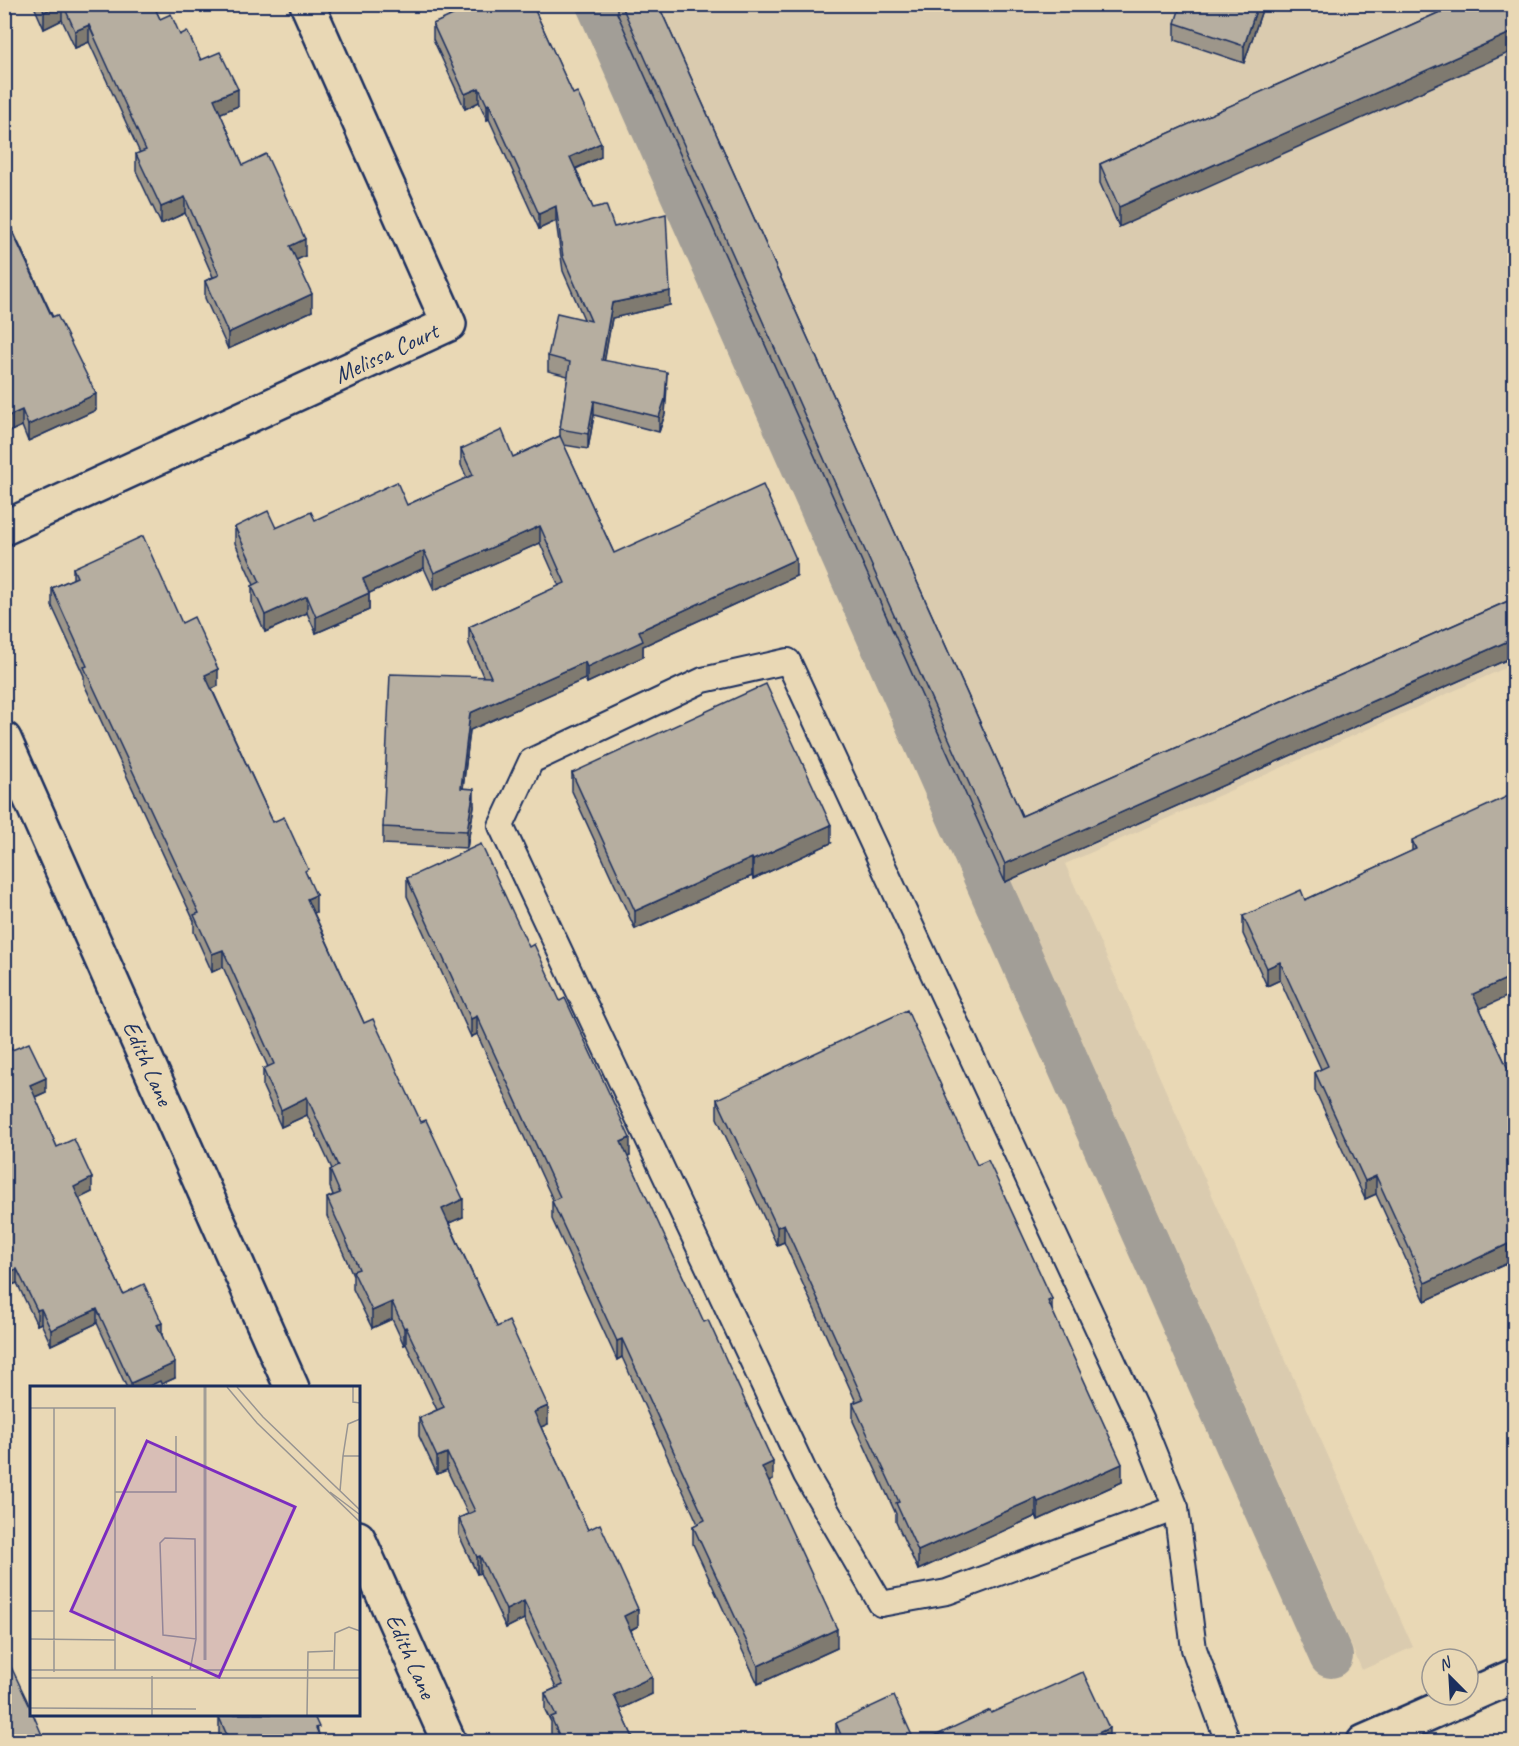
<svg xmlns="http://www.w3.org/2000/svg" width="1519" height="1746" font-family="Caveat,sans-serif">
  <style>
    .built { fill: #dacbaf }
    .lines { fill: none; stroke-linecap: round; stroke-linejoin: round }
    .canal { stroke: #a29e97; stroke-width: 44 }
    .lane-casing { stroke: #1b2f5e; stroke-width: 28 }
    .street-casing { stroke: #1b2f5e; stroke-width: 38 }
    .secondary-casing { stroke: #1b2f5e; stroke-width: 38 }
    .lane { stroke: #e9d8b5; stroke-width: 24 }
    .street { stroke: #e9d8b5; stroke-width: 33 }
    .secondary { stroke: #e9d8b5; stroke-width: 33 }
    .wall { fill: #9d968a; stroke: #1b2f5e; stroke-width: 1.5 }
    .shaded-wall { fill: #7f7a70; stroke: #1b2f5e; stroke-width: 1.5 }
    .building { fill: #b6aea0; stroke: #1b2f5e; stroke-width: 1.5 }
    .labels { text-anchor: middle; stroke-width: 4.5; stroke-linejoin: round; paint-order: stroke }
    .street-label { font-size: 24px; fill: #1b2f5e; stroke: #e9d8b5 }
    .inset-river { fill: none; stroke: #a29e97; stroke-width: 3 }
    .inset-road { fill: none; stroke: #979492; stroke-width: 1.5 }
    .view { fill: #7b2cbf; fill-opacity: 0.15; stroke: #7b2cbf; stroke-width: 3 }
    .inset-edge { fill: none; stroke: #1b2f5e; stroke-width: 3 }
  </style>
  <rect width="100%" height="100%" fill="#e9d8b5"/>
  <filter id="ink" filterUnits="userSpaceOnUse"><feTurbulence type="fractalNoise" baseFrequency=".0167" numOctaves="2"/><feDisplacementMap in="SourceGraphic" scale="12" xChannelSelector="R" yChannelSelector="G"/><feConvolveMatrix kernelMatrix="1 2 1 2 8 2 1 2 1" color-interpolation-filters="sRGB"/></filter>
  <g filter="url(#ink)">
    <!-- built -->
    <path class="built" d="M622,5H1514V664L1065,864L1413,1647L1362,1670Z"/>
    <g class="lines">
      <!-- canal -->
      <path class="canal" d="M598,4L1331,1656"/>
      <defs>
        <g id="lane">
          <path d="M788,661L1144,1428L1176,1508L947,1592L881,1604L806,1475L501,826L531,761L703,680Z"/>
          <path d="M1176,1508L1194,1649L1228,1742"/>
        </g>
        <g id="street">
          <path d="M4,528L449,324L307,4"/>
          <path d="M4,739L292,1388"/>
          <path d="M358,1538L449,1742"/>
        </g>
        <path id="secondary" d="M1364,1742L1514,1676"/>
      </defs>
      <!-- lane casing -->
      <use href="#lane" class="lane-casing"/>
      <!-- street casing -->
      <use href="#street" class="street-casing"/>
      <!-- secondary casing -->
      <use href="#secondary" class="secondary-casing"/>
      <!-- lane -->
      <use href="#lane" class="lane"/>
      <!-- street -->
      <use href="#street" class="street"/>
      <!-- secondary -->
      <use href="#secondary" class="secondary"/>
    </g>
    <!-- wall -->
    <g class="wall">
      <path d="M33,4H153L160,19L180,35L238,106L220,113L243,165L305,256L296,260L312,311L228,349L205,298V281L213,277L185,213L161,224L136,171V154L140,153L89,42L75,48L62,20L44,29Z"/>
      <path d="M444,4H532L601,157L576,169L593,208L614,227L670,305L612,318L604,361L667,387L665,414L659,432L594,415L588,449L564,445L614,553L796,576L643,646V657L587,683L585,679L470,730L463,788L474,806L467,848L383,844V827L483,676L469,644V627L559,586L540,543L434,590L424,568L369,593V610L316,633L307,613L265,632L252,603V586L254,585L235,543V527L276,528L315,520L407,505L467,478L461,465V449L513,457L560,436V429L568,376L548,371V356L584,319L563,271L556,221L539,229L489,119L487,120L479,102L465,109L433,39V24L450,17Z"/>
      <path d="M617,4H658L1022,816L1515,598V656L1005,882L617,13Z"/>
      <path d="M1264,4L1244,63L1175,40V23Z"/>
      <path d="M1354,4H1366L1365,8Z"/>
      <path d="M1458,4L1119,227L1100,183V164Z"/>
      <path d="M4,184L11,214L6,216L96,410L28,441L22,426L4,434Z"/>
      <path d="M73,568L182,623L218,686L212,689L273,822L308,877L316,912L314,913L364,1023L463,1217L449,1223L497,1327L548,1424L541,1427L588,1530L638,1626L631,1630L652,1694L620,1709L635,1742H555L551,1734V1722L545,1710V1693L556,1688L524,1619L506,1628L480,1573L477,1574L459,1535V1518L468,1514L447,1470L437,1474L419,1436V1418L437,1410L406,1344L404,1345L392,1319L372,1328L353,1289V1275L327,1216V1198L333,1195L330,1187V1170L332,1169L307,1115L281,1127L263,1087V1069L268,1067L223,967L212,972L194,932V921L84,684V676L52,606V588L73,579Z"/>
      <path d="M572,773L831,843L753,879L752,876L635,929L572,791Z"/>
      <path d="M1412,840L1480,1009L1515,1084V1276L1508,1263L1425,1301L1376,1194L1365,1199L1315,1090V1072L1321,1069L1280,980L1267,986L1243,934V916L1305,900L1412,851Z"/>
      <path d="M407,878L529,947L630,1156L628,1157L773,1480L769,1482L837,1648L758,1684L693,1544V1526L698,1524L622,1357L617,1360L552,1219V1201L553,1200L477,1034L471,1037L407,896Z"/>
      <path d="M4,1034L12,1050L46,1092L35,1097L57,1147L92,1192L79,1198L123,1294L162,1335L175,1378L161,1384L163,1388H127L97,1323L51,1345L41,1323L37,1325L17,1283L7,1287L4,1282Z"/>
      <path d="M717,1099L977,1165L1052,1311L1122,1482L1038,1520L1036,1516L918,1570L896,1522V1514L853,1421V1403L856,1402L784,1242L777,1245L717,1118Z"/>
      <path d="M1515,1334V1361L1511,1354V1336Z"/>
      <path d="M321,1714L315,1718L319,1735L322,1742H222L219,1734V1717Z"/>
      <path d="M836,1723L915,1742H837L836,1739Z"/>
    </g>
    <!-- shaded-wall -->
    <g class="shaded-wall">
      <path d="M60,4H62V20L44,29V12Z"/>
      <path d="M1258,4H1264L1244,63V46Z"/>
      <path d="M89,25V42L75,48V31Z"/>
      <path d="M1515,31V50L1119,227V207Z"/>
      <path d="M479,88V102L465,109V94Z"/>
      <path d="M238,89V106L214,116V99Z"/>
      <path d="M489,104V119L487,120V105Z"/>
      <path d="M601,143V157L570,171V157Z"/>
      <path d="M185,197V213L161,224V207Z"/>
      <path d="M11,198V214L4,217V201Z"/>
      <path d="M556,206V221L539,229V214Z"/>
      <path d="M305,239V256L290,263V246Z"/>
      <path d="M670,291V305L612,318L602,375V360L612,303Z"/>
      <path d="M312,294V311L228,349V333Z"/>
      <path d="M667,372L665,414L659,432V417Z"/>
      <path d="M96,394V410L28,441V425Z"/>
      <path d="M594,401V415L588,449V434Z"/>
      <path d="M22,410V426L4,434V418Z"/>
      <path d="M540,526V543L434,590V573Z"/>
      <path d="M424,551V568L363,596V579Z"/>
      <path d="M796,559V576L643,646V657L587,683V667L639,631Z"/>
      <path d="M369,593V610L316,633V617Z"/>
      <path d="M307,596V613L265,632V615Z"/>
      <path d="M1515,638V656L1005,882V864Z"/>
      <path d="M585,662V679L470,730L461,805V788L470,713Z"/>
      <path d="M218,669V686L205,692V675Z"/>
      <path d="M474,789V806L467,848V831Z"/>
      <path d="M831,825V843L753,879V860Z"/>
      <path d="M752,858V876L635,929V911Z"/>
      <path d="M316,895V912L307,916V899Z"/>
      <path d="M223,950V967L212,972V954Z"/>
      <path d="M1280,962V980L1267,986V968Z"/>
      <path d="M1515,975V993L1473,1012V994Z"/>
      <path d="M477,1016V1034L471,1037V1019Z"/>
      <path d="M46,1078V1092L30,1099V1085Z"/>
      <path d="M307,1097V1115L281,1127V1110Z"/>
      <path d="M630,1138V1156L621,1160V1142Z"/>
      <path d="M1376,1176V1194L1365,1199V1181Z"/>
      <path d="M92,1178V1192L74,1201V1187Z"/>
      <path d="M463,1199V1217L442,1226V1209Z"/>
      <path d="M784,1224V1242L777,1245V1227Z"/>
      <path d="M1508,1244V1263L1425,1301V1283Z"/>
      <path d="M17,1269V1283L7,1287V1273Z"/>
      <path d="M1052,1299V1318L1048,1301Z"/>
      <path d="M392,1302V1319L372,1328V1311Z"/>
      <path d="M41,1309V1323L37,1325V1310Z"/>
      <path d="M97,1309V1323L51,1345V1330Z"/>
      <path d="M162,1323V1337L157,1325Z"/>
      <path d="M406,1327V1344L404,1345V1328Z"/>
      <path d="M622,1339V1357L617,1360V1341Z"/>
      <path d="M175,1363V1378L153,1388H131V1383Z"/>
      <path d="M548,1406V1424L534,1430V1412Z"/>
      <path d="M447,1453V1470L437,1474V1457Z"/>
      <path d="M773,1462V1480L762,1485V1467Z"/>
      <path d="M1122,1464V1482L1038,1520V1502Z"/>
      <path d="M1036,1498V1516L918,1570V1551Z"/>
      <path d="M480,1556V1573L477,1574V1557Z"/>
      <path d="M524,1601V1619L506,1628V1610Z"/>
      <path d="M638,1609V1626L624,1633V1616Z"/>
      <path d="M837,1629V1648L758,1684V1666Z"/>
      <path d="M652,1677V1694L614,1712V1695Z"/>
      <path d="M1109,1728V1742H1079Z"/>
      <path d="M1029,1736V1742H1018Z"/>
    </g>
    <!-- building -->
    <g class="building">
      <path d="M41,4H60L44,12Z"/>
      <path d="M63,4H153L160,19L171,14L180,35L187,31L201,60L220,52L238,89L214,99L243,165L266,154L305,239L290,246L312,294L228,333L205,281L219,275L185,197L161,207L136,154L146,150L89,25L75,31Z"/>
      <path d="M451,4H532L573,94L577,92L601,143L570,157L593,208L606,205L614,227L666,214L670,291L612,303L602,360L667,372L665,399L659,417L594,401L588,434L560,429L570,362L548,356L557,313L591,321L563,257L556,206L539,214L489,104L487,105L479,88L465,94L433,24L455,14Z"/>
      <path d="M621,4H658L1022,816L1515,598V638L1005,864Z"/>
      <path d="M1181,4H1258L1244,46L1175,23Z"/>
      <path d="M1458,4H1515V31L1119,207L1100,164Z"/>
      <path d="M4,184L11,198L4,201Z"/>
      <path d="M4,214L52,317L57,315L96,394L28,425L22,410L4,418Z"/>
      <path d="M502,430L513,457L560,436L614,553L763,485L796,559L639,631L643,641L587,667L585,662L470,713L461,788L474,789L467,831L383,827L390,674L491,677L469,627L565,583L540,526L434,573L424,551L363,579L369,593L316,617L307,596L265,615L252,586L260,582L235,527L268,511L276,528L311,512L315,520L397,482L407,505L473,475L461,449Z"/>
      <path d="M143,536L182,623L194,617L218,669L205,675L273,822L284,817L308,869L305,871L316,895L307,899L364,1023L373,1019L421,1122L426,1120L463,1199L442,1209L497,1327L509,1321L548,1406L534,1412L588,1530L600,1524L638,1609L624,1616L652,1677L614,1695L635,1742H562L551,1717L556,1715L545,1693L563,1685L524,1601L506,1610L480,1556L477,1557L459,1518L475,1511L447,1453L437,1457L419,1418L444,1407L406,1327L404,1328L392,1302L372,1311L353,1271L359,1269L327,1198L340,1193L330,1170L338,1166L307,1097L281,1110L263,1069L274,1064L223,950L212,954L194,915L199,913L84,667L87,666L52,588L77,577L73,568Z"/>
      <path d="M766,684L831,825L753,860L752,858L635,911L572,773Z"/>
      <path d="M1515,793V975L1473,994L1515,1084V1258L1508,1244L1425,1283L1376,1176L1365,1181L1315,1072L1328,1066L1280,962L1267,968L1243,916L1301,890L1305,900L1416,849L1412,840Z"/>
      <path d="M481,844L529,947L534,944L560,1001L565,998L630,1138L621,1142L704,1322L708,1320L773,1462L762,1467L837,1629L758,1666L693,1526L705,1520L622,1339L617,1341L552,1201L560,1197L477,1016L471,1019L407,878Z"/>
      <path d="M907,1010L977,1165L988,1160L1052,1299L1048,1301L1122,1464L1038,1502L1036,1498L918,1551L896,1503L899,1502L853,1403L863,1399L784,1224L777,1227L717,1099Z"/>
      <path d="M4,1034L12,1050L29,1043L46,1078L30,1085L57,1147L74,1139L92,1178L74,1187L123,1294L144,1284L162,1323L157,1325L175,1363L131,1383L97,1309L51,1330L41,1309L37,1310L17,1269L7,1273L4,1267Z"/>
      <path d="M1515,1334V1343L1511,1336Z"/>
      <path d="M160,1381L163,1388H145Z"/>
      <path d="M4,1652L32,1711V1714H33L45,1742H4Z"/>
      <path d="M1083,1672L1109,1728L1079,1742H1031L1029,1736L1018,1742H922L990,1710L991,1713Z"/>
      <path d="M894,1696L915,1742H844L836,1723Z"/>
      <path d="M225,1714H313L319,1727L316,1728L322,1742H230L219,1717Z"/>
      <path d="M82,1737L84,1742H73Z"/>
    </g>
  </g>
  <g class="labels">
    <!-- street labels -->
    <g class="street-label">
      <text transform="translate(386 353) rotate(-25)" y="8">Melissa Court</text>
      <text transform="translate(148 1063) rotate(66)" y="8">Edith Lane</text>
      <text transform="translate(411 1656) rotate(66)" y="8">Edith Lane</text>
    </g>
  </g>
  <!-- overview -->
  <g transform="translate(30 1386)">
    <rect width="330" height="330" fill="#e9d8b5"/>
    <path class="inset-river" d="M175,274V1"/>
    <path class="inset-road" d="M197,1L227,37L330,136M207,1L233,31L330,124M323,1V16L330,17M0,22H85V284M313,70L318,38L330,33M310,105L313,70H330M85,106H146V50M300,106L329,128M135,152L165,153L166,253L133,249L130,157ZM0,225H24M0,253L85,254M0,284H330M160,284L166,253M304,284L305,247L319,241L330,245M24,286V22M122,290V329M0,292H330M0,322L166,323M277,329L278,266L303,265"/>
    <path class="view" d="M117,55L265,121L189,291L41,225Z"/>
    <rect width="330" height="330" class="inset-edge"/>
  </g>
  <!-- margin -->
  <rect width="1519" height="1746" fill="none" stroke="#e9d8b5" stroke-width="24"/>
  <rect x="12" y="12" width="1495" height="1722" fill="none" stroke="#1b2f5e" stroke-width="2" filter="url(#ink)"/>
  <!-- north arrow -->
  <g transform="translate(1450 1677) rotate(336)"><circle r="28" fill="#e9d8b5" stroke="#979492" stroke-width="1.5"/>
  <path d="M0-4.5L10 22L0 15L-10 22Z" fill="#1b2f5e"/>
  <text y="-9" font-size="16" font-weight="bold" text-anchor="middle" fill="#1b2f5e">N</text>
  </g>
</svg>
